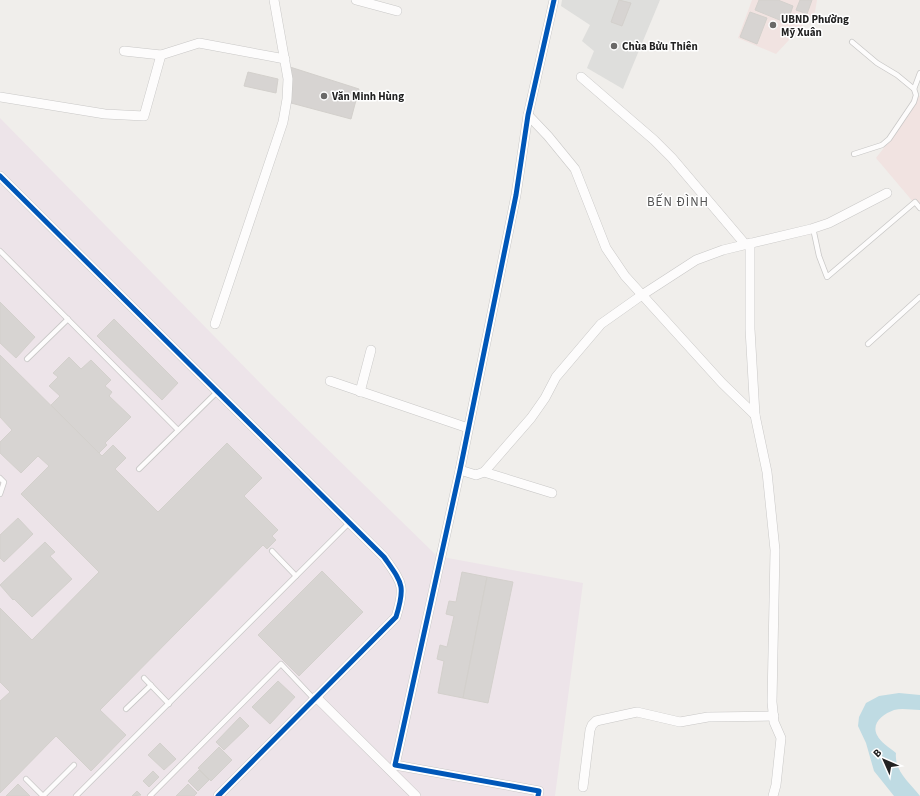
<svg xmlns="http://www.w3.org/2000/svg" width="920" height="796" font-family="'Source Sans 3',sans-serif">
  <style>
    .commercial { fill: #f1e3e1 }
    .industrial { fill: #ede4e9 }
    .religious { fill: #dededc }
    .water { fill: #bfdbe3 }
    .building { fill: #d7d4d2; stroke: #d3d0cc }
    .lines { fill: none; stroke-linecap: round; stroke-linejoin: round }
    .service-casing { stroke: #c9c8c7; stroke-width: 6 }
    .minor-casing { stroke: #c9c8c7; stroke-width: 10 }
    .service { stroke: #fdfcfc; stroke-width: 4.5 }
    .minor { stroke: #fdfcfc; stroke-width: 9 }
    .cycleway-casing { stroke: #fff; stroke-width: 8 }
    .cycleway { stroke: #0057b8; stroke-width: 5 }
    .poi-dot { fill: #6a6968; stroke: #fff; stroke-width: 1.5 }
    .labels { text-anchor: middle; stroke-width: 3; stroke-linejoin: round; paint-order: stroke }
    .poi-label { font-size: 11px; font-weight: bold; fill: #222; stroke: #fff; text-anchor: start }
    .quarter-label { font-size: 13px; letter-spacing: 1px; fill: #555; stroke: #fff }
  </style>
  <rect width="100%" height="100%" fill="#f0eeeb"/>
  <!-- commercial -->
  <g class="commercial">
    <path d="M752,0H817L815,12L776,54L738,38Z"/>
    <path d="M920,95V210L876,158L897,131Z"/>
  </g>
  <!-- industrial -->
  <path class="industrial" d="M0,118L271,394L437,556L583,583L555,796H0Z"/>
  <!-- religious -->
  <path class="religious" d="M562,0H660L623,89L587,68L594,51L582,41L590,25L561,6Z"/>
  <!-- water -->
  <path class="water" d="M899,693L920,695V710C912,710 902,708 894,710C883,714 871,723 877,735C880,742 890,748 896,753C894,771 910,783 920,796H894L874,771L866,743L858,726L859,717L866,703L879,696Z"/>
  <!-- building -->
  <g class="building">
    <path d="M619,0L631,3L622,26L611,22Z"/>
    <path d="M759,0H778L793,6L787,23L755,10Z"/>
    <path d="M800,0H812L807,14L796,10Z"/>
    <path d="M750,12L767,18L757,44L740,37Z"/>
    <path d="M290,67L359,89L351,119L291,103L292,80Z"/>
    <path d="M248,72L278,79L276,93L244,86Z"/>
    <path d="M0,302L35,337L16,358L0,343Z"/>
    <path d="M114,319L178,383L162,400L97,336Z"/>
    <path d="M0,355L102,456L113,445L126,458L115,469L158,512L227,443L262,478L244,496L278,530L272,536L276,540L267,549L263,545L100,710L126,735L91,771L56,736L0,793V701L10,692L0,682V608L32,640L99,572L21,494L49,466L38,456L21,473L0,453V442L12,430L0,417Z"/>
    <path d="M69,357L81,369L91,360L111,380L105,386L112,392L109,396L131,417L105,443L107,445L99,453L51,405L60,396L49,386L58,377L53,373Z"/>
    <path d="M18,518L33,534L4,562L0,558V535Z"/>
    <path d="M45,542L55,552L50,556L72,579L32,617L14,599L13,600L0,585Z"/>
    <path d="M322,571L363,612L299,676L258,635Z"/>
    <path d="M462,572L487,577L463,698L438,693L444,661L437,659L440,645L447,647L454,616L446,614L449,601L456,602Z"/>
    <path d="M487,577L513,582L488,703L463,698Z"/>
    <path d="M278,681L295,697L270,724L252,707Z"/>
    <path d="M240,717L249,726L224,750L216,742Z"/>
    <path d="M160,743L176,759L164,770L148,755Z"/>
    <path d="M219,747L232,760L211,781L198,768Z"/>
    <path d="M199,770L209,780L198,791L188,781Z"/>
    <path d="M153,771L159,777L149,787L143,781Z"/>
    <path d="M18,784L30,796H6Z"/>
    <path d="M188,784L197,793L194,796H176Z"/>
    <path d="M137,791L141,795L132,796Z"/>
  </g>
  <g class="lines">
    <defs>
      <g id="service">
        <path d="M852,42L877,63L897,75L914,89L916,95L914,102L889,139L882,145L854,154"/>
        <path d="M914,89L920,73"/>
        <path d="M813,228L819,256L827,277L915,202L920,208"/>
        <path d="M0,251L178,430"/>
        <path d="M868,344L920,297"/>
        <path d="M27,359L68,319"/>
        <path d="M139,469L217,392"/>
        <path d="M0,478L4,482L0,494"/>
        <path d="M272,551L296,576"/>
        <path d="M144,678L169,704"/>
        <path d="M126,709L151,685"/>
        <path d="M26,779L43,796"/>
        <path d="M43,796L74,765"/>
        <path d="M76,796L349,523"/>
        <path d="M150,796L281,664L314,699"/>
      </g>
      <g id="minor">
        <path d="M356,0L397,11"/>
        <path d="M124,51L161,55L199,43L285,59"/>
        <path d="M581,77L654,140L672,158L745,244"/>
        <path d="M0,97L105,114L144,116L161,55"/>
        <path d="M528,115L548,136L575,169L606,248L625,276L722,383L755,415L767,472L775,550L772,702L774,722L781,738L776,785L773,796"/>
        <path d="M0,176L384,557C402,583 406,585 396,617L218,796"/>
        <path d="M750,243V329L755,415"/>
        <path d="M215,324L283,122L287,99L288,79L274,0"/>
        <path d="M330,381L468,428"/>
        <path d="M360,392L371,350"/>
        <path d="M460,470L476,475L484,472L531,418L545,398L556,377L601,324L642,295L696,260L723,250L811,229L829,223L887,193"/>
        <path d="M484,472L552,493"/>
        <path d="M316,697L416,796"/>
        <path d="M583,787L590,730L592,725L596,721L637,712L680,722L708,717L774,716"/>
        <path d="M538,796L539,791L395,765L460,470L516,195L528,115L554,0"/>
      </g>
    </defs>
    <!-- service casing -->
    <use href="#service" class="service-casing"/>
    <!-- minor casing -->
    <use href="#minor" class="minor-casing"/>
    <!-- service -->
    <use href="#service" class="service"/>
    <!-- minor -->
    <use href="#minor" class="minor"/>
    <defs>
      <g id="cycleway">
        <path d="M0,176L384,557C402,583 406,585 396,617L218,796"/>
        <path d="M538,796L539,791L395,765L460,470L516,195L528,115L554,0"/>
      </g>
    </defs>
    <!-- cycleway casing -->
    <use href="#cycleway" class="cycleway-casing"/>
    <!-- cycleway -->
    <use href="#cycleway" class="cycleway"/>
  </g>
  <!-- markers -->
  <g class="poi-dot">
    <circle cx="773" cy="25" r="4"/>
    <circle cx="614" cy="46" r="4"/>
    <circle cx="324" cy="96" r="4"/>
  </g>
  <g class="labels">
    <!-- poi labels -->
    <g class="poi-label">
      <text x="781" y="23">UBND Phường<tspan x="781" dy="13">Mỹ Xuân</tspan></text>
      <text x="622" y="50">Chùa Bửu Thiên</text>
      <text x="332" y="100">Văn Minh Hùng</text>
    </g>
    <!-- quarter labels -->
    <g class="quarter-label">
      <text x="678" y="206">BẾN ĐÌNH</text>
    </g>
  </g>
  <!-- north arrow -->
  <g transform="translate(884 760) rotate(315)" stroke="#ffffff" stroke-width="3" paint-order="stroke">
  <path d="M0-3L7 15L0 10L-7 15Z" fill="#222222"/>
  <text y="-6" font-size="11" font-weight="bold" text-anchor="middle" fill="#222222">B</text>
  </g>
</svg>
